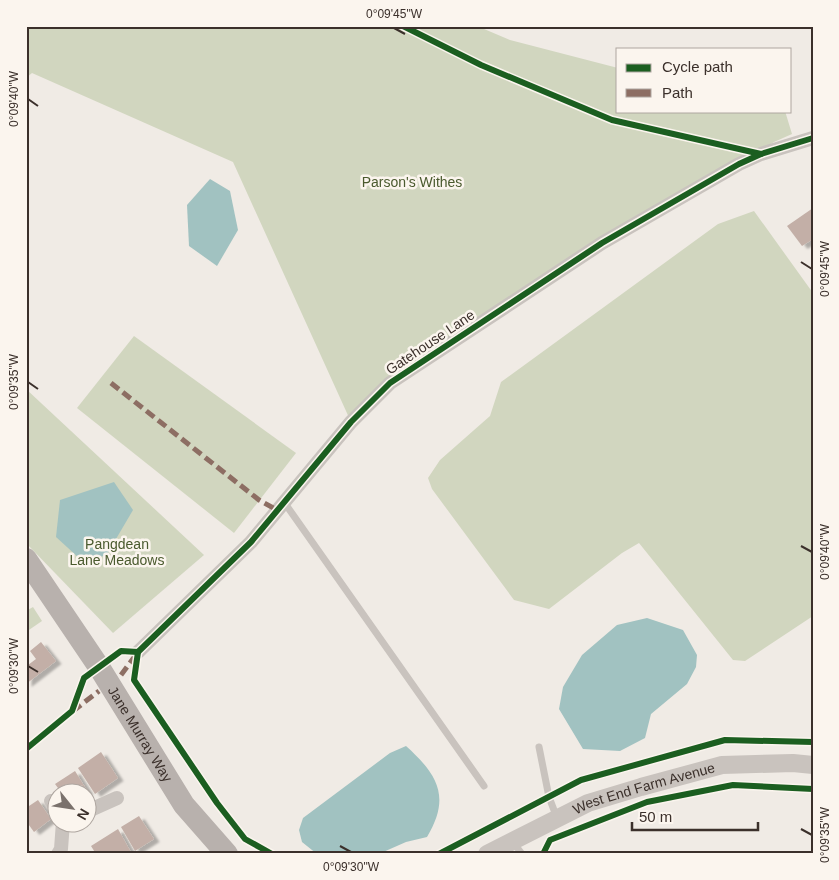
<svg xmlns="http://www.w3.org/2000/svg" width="839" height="880" font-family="Helvetica,sans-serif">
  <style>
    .green { fill: #d1d6bf }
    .water { fill: #a1c2c1 }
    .building { fill: #c3afa7; filter: url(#shadow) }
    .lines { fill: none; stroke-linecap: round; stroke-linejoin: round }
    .service { stroke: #c9c3be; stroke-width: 7 }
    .minor { stroke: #c9c3be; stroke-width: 14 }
    .tertiary { stroke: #c9c3be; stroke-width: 18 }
    .primary { stroke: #b8b1ad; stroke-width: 22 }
    .quiet { stroke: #8d6e63; stroke-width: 5; stroke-dasharray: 10 5; stroke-linecap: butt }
    .cycleway-casing { stroke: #fbf5ee; stroke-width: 9 }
    .cycleway { stroke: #1b5e20; stroke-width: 6 }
    .ticks { fill: none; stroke: #3b302b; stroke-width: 2 }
    .labels { text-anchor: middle; stroke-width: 5; stroke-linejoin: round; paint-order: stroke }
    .park-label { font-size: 14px; fill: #4a5a2e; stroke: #fbf5ee }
    .street-label { font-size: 14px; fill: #3b302b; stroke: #fbf5ee }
    .neatline { fill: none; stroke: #3b302b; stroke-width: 2 }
    .ticks-label { font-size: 12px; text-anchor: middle; fill: #3b302b }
  </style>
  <defs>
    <filter id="shadow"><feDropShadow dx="5.5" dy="3" stdDeviation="1" flood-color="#0004"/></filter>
  </defs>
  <rect width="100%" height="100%" fill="#f0ebe5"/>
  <!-- green -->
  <g class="green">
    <path d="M26,26H477L510,40L618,68V111H785L792,134L774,142L390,383L351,422L233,162L32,73L26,78Z"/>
    <path d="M754,211L813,293V616L745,661L733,660L639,543L622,553L549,609L514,600L432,489L428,478L440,460L490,416L501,382L718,224Z"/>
    <path d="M134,336L296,453L234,533L77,408Z"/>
    <path d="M26,389L204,555L113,633L26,543Z"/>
    <path d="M33,607L42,621L26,632V611Z"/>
  </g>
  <!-- water -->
  <g class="water">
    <path d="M210,179L230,191L238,230L217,266L189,246L187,205Z"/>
    <path d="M114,482L133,510L106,556L79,558L56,537L60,500Z"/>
    <path d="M647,618L683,630L697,655L696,667L687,684L651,714L645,738L620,751L583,749L559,709L563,687L582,655L617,625Z"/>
    <path d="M406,746C438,775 451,797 427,837L406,842L381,853L317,854L302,842L299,830L303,818L390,753Z"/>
  </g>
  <!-- building -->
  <g class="building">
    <path d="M813,208V239L802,246L787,226Z"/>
    <path d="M41,642L56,661L26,684V663L28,665L36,659L30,651Z"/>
    <path d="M101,752L118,778L95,794L78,768Z"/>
    <path d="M75,771L88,792H61L55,784Z"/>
    <path d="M38,800L51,819L34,832L26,821V808Z"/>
    <path d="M139,816L154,839L135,851L121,827Z"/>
    <path d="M118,829L132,854H96L91,846Z"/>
  </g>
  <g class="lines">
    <!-- service -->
    <g class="service">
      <path d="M284,502L484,786"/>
      <path d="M539,747L549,797L557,818"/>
      <path d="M513,842L522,854"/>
    </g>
    <!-- minor -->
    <g class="minor">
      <path d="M138,652L251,542L351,422L390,383L602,243L739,164L761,154L813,138"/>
      <path d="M51,801L58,811"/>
      <path d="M88,811L117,798"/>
      <path d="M58,854L61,849L63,822"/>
    </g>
    <!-- tertiary -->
    <path class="tertiary" id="s1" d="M487,854L588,803L641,787L722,765L793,763L813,765"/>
    <!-- primary -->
    <path class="primary" id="s2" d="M26,559L99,667L184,805L227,854"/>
    <!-- quiet -->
    <g class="quiet">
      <path d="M111,383L259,500L277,510"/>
      <path d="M121,675L135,656"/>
      <path d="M73,711L99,691"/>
    </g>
    <defs>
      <g id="cycleway">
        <path d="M403,26L481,65L612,120L761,154"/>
        <path d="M138,652L134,680L217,803L245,839L272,854"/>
        <path d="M26,749L72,711L84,678L121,651L138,652L251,542L351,422L390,383L602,243L739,164L761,154L813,138"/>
        <path d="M439,854L581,780L725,740L813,742"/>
        <path d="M543,854L550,840L647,802L733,785L813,789"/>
      </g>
    </defs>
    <!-- cycleway casing -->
    <use href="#cycleway" class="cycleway-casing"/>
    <!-- cycleway -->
    <use href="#cycleway" class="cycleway"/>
  </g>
  <!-- ticks -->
  <path class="ticks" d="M394,28L405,34M28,99L38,106M801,262L812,269M28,382L38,389M801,546L812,552M28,666L38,672M801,829L812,835M340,846L351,852"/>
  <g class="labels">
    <!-- park labels -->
    <g class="park-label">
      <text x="412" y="187">Parson's Withes</text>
      <text x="117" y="549">Pangdean<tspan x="117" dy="16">Lane Meadows</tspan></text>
    </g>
    <!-- street labels -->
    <g class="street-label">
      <text transform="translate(430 342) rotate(-34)" y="5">Gatehouse Lane</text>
      <text dy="5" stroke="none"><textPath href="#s2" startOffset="209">Jane Murray Way</textPath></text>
      <text dy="5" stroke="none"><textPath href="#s1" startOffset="171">West End Farm Avenue</textPath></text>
    </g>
  </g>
  <!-- border -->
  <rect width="839" height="880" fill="none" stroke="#fbf5ee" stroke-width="55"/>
  <!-- legend -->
  <rect x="616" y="48" width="175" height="65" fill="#fbf5ee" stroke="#aea6a0"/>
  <rect x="626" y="64" width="25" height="8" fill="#1b5e20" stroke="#aea6a0"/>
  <text x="662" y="72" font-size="15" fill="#3b302b">Cycle path</text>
  <rect x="626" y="89" width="25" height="8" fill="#8d6e63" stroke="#aea6a0"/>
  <text x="662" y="98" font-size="15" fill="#3b302b">Path</text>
  <!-- north arrow -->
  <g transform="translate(72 808) rotate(120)"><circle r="24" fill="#fbf5ee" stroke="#aea6a0"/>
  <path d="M0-4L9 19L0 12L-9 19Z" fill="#7a716c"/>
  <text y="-8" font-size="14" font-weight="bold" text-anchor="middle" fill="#3b302b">N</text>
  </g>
  <!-- scale -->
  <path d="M632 822v8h126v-8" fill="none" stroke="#3b302b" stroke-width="2.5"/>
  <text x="639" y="822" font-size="15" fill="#3b302b" stroke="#fbf5ee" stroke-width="4" paint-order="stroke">50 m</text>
  <rect x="28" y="28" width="784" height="824" class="neatline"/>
  <g class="ticks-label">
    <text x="394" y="18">0°09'45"W</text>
    <text transform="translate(14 99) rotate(-90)" y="4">0°09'40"W</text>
    <text transform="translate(825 269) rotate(-90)" y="4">0°09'45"W</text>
    <text transform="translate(14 382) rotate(-90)" y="4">0°09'35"W</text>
    <text transform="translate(825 552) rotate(-90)" y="4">0°09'40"W</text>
    <text transform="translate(14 666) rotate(-90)" y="4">0°09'30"W</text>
    <text transform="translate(825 835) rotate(-90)" y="4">0°09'35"W</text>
    <text x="351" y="871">0°09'30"W</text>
  </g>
</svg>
